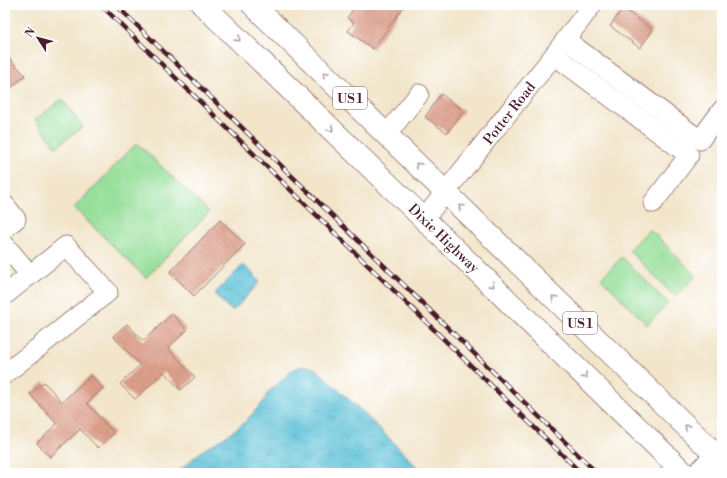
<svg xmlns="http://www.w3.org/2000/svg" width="727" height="478" font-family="'Libre Bodoni',serif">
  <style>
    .park { fill: #96df9a; stroke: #707f62 }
    .water { fill: url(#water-ripples); stroke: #527081 }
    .building { fill: url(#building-back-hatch) }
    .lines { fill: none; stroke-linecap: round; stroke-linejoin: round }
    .minor-casing { stroke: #9e827a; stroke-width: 21 }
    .major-casing { stroke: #9e827a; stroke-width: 24 }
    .minor { stroke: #fff; stroke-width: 19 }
    .major { stroke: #fff; stroke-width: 22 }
    .rail-casing { stroke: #4a1f2b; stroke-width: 4.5 }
    .rail { stroke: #fff; stroke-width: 3; stroke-dasharray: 9; stroke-linecap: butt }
    .oneway { stroke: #ae9aa0 }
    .labels { text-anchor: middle; stroke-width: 4; stroke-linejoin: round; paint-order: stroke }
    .shield { fill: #fff; stroke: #80626b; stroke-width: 1 }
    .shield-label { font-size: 13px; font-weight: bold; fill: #4a1f2b }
    .street-label { font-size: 14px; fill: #4a1f2b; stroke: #fff }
  </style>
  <defs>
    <pattern id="water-ripples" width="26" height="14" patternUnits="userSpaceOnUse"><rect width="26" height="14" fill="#59c0d7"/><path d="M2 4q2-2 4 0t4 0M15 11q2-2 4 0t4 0" fill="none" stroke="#4c9baf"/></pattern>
    <pattern id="building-back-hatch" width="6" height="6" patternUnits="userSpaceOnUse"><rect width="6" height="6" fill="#dfa08b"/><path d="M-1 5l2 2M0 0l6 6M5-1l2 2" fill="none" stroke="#b78272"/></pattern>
  </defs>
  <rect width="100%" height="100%" fill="#fff"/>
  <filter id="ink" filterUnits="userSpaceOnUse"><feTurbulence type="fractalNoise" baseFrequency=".025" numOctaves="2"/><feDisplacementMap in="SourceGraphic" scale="8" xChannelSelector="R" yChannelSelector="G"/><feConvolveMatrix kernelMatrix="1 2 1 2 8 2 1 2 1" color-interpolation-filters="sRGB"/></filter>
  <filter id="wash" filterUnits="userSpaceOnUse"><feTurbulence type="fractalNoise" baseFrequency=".012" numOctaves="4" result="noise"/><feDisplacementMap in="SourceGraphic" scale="16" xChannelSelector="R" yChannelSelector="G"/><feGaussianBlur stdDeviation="0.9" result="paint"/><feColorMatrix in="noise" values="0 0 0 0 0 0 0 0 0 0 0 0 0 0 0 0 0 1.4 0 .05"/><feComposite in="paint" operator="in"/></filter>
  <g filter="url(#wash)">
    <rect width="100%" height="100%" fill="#f2e5ca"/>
    <!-- park -->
    <g class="park">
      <path d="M62,99L83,127L56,147L35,120Z"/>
      <path d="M137,143L209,212L146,278L74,208Z"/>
      <path d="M650,229L696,276L675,297L629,250Z"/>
      <path d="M622,257L668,303L647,325L601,278Z"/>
    </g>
    <!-- water -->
    <g class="water">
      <path d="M242,266H245L258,279L259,283L235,309L231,310L216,296V292Z"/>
      <path d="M308,366L316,369L364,413L423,473H176L203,450L225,437L244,423L265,400L267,393L282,380L291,371L299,367Z"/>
    </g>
    <g id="blocks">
      <!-- building -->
      <g class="building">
        <path d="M356,5H405L373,49L348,31L354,23L347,18Z"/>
        <path d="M623,8L653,30L640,48L610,26Z"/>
        <path d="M5,54L25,75L5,94Z"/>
        <path d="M441,94L464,111L447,133L425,117Z"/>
        <path d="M220,220L245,244L194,296L170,272Z"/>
        <path d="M172,314L187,330L168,348L195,377L181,390L164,372L135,399L120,384L140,365L113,336L127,324L143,341Z"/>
        <path d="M91,375L103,388L87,403L114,433L98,448L80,429L50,457L37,443L57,424L30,394L44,382L62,402Z"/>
      </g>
    </g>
  </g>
  <g filter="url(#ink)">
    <use href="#blocks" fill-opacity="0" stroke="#9e827a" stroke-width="1"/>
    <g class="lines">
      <defs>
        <g id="minor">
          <path d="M566,40L700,140L722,110"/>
          <path d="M554,55L689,155L653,203"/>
          <path d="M387,134L419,94"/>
          <path d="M5,205L16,219L5,228"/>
          <path d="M424,219L554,55L592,5"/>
          <path d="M5,245L30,275"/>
          <path d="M5,295L66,246L108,292L5,374"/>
          <path d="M697,473L715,454L722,452"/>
        </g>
        <g id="major">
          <path d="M203,5L424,219L684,473"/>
          <path d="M253,5L722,461"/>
        </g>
      </defs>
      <!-- minor casing -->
      <use href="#minor" class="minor-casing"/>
      <!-- major casing -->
      <use href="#major" class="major-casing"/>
      <!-- minor -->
      <use href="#minor" class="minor"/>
      <!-- major -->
      <use href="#major" class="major"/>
      <defs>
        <g id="rail">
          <path d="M101,5L581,473"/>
          <path d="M116,5L597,473"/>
        </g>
      </defs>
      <!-- rail casing -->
      <use href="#rail" class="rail-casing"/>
      <!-- rail -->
      <use href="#rail" class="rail"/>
    </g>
    <!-- one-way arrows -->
    <defs><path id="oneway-chevron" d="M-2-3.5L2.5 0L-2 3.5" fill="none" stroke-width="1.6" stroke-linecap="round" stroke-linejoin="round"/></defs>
    <g class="oneway">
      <use href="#oneway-chevron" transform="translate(238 39) rotate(44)"/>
      <use href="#oneway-chevron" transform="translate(325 74) rotate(-136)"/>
      <use href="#oneway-chevron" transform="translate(331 129) rotate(44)"/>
      <use href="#oneway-chevron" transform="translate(418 165) rotate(-135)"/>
      <use href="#oneway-chevron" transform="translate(461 207) rotate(-136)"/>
      <use href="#oneway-chevron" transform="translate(492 285) rotate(44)"/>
      <use href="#oneway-chevron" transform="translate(554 298) rotate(-136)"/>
      <use href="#oneway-chevron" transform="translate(585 376) rotate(44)"/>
      <use href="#oneway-chevron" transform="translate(687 427) rotate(-136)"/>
    </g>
  </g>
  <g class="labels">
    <!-- shield labels -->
    <g class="shield">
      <rect x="333" y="87" width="34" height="22" rx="3"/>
      <rect x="563" y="312" width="34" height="22" rx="3"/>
    </g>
    <g class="shield-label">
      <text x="350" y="103">US 1</text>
      <text x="580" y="328">US 1</text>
    </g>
    <!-- street labels -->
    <g class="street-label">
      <text transform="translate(509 113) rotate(-52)" y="5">Potter Road</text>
      <text transform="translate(444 238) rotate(44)" y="5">Dixie Highway</text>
    </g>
  </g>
  <!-- margin -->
  <rect width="727" height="478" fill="none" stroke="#fff" stroke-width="20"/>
  <!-- north arrow -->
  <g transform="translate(38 38) rotate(306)" stroke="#ffffff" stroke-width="3" paint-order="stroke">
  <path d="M0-3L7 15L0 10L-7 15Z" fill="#4a1f2b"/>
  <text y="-6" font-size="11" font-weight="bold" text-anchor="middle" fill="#4a1f2b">N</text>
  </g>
</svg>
